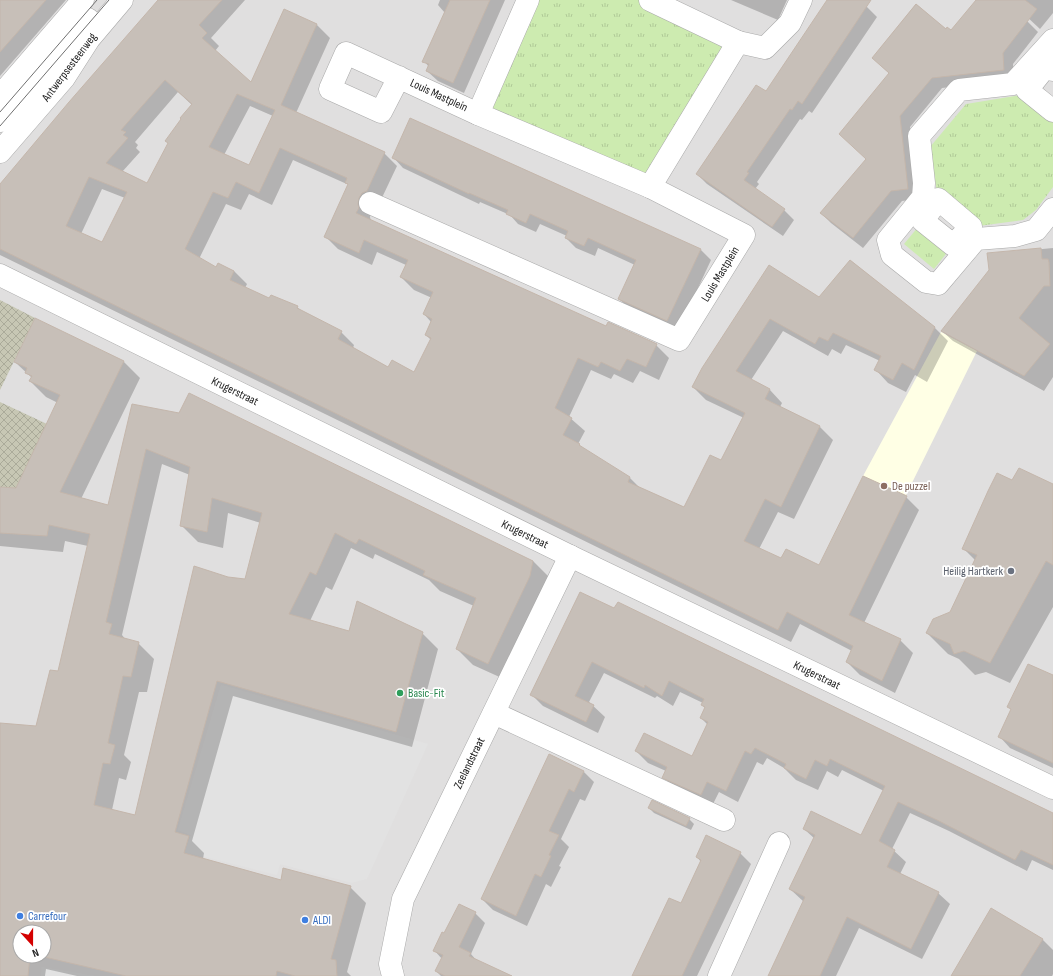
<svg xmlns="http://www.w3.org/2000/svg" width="1053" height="976" font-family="'Sofia Sans Condensed',sans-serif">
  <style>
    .residential { fill: #e0dfdf; fill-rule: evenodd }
    .education { fill: #ffffe5 }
    .construction { fill: url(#construction-cross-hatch) }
    .grass { fill: url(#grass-tufts) }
    .parking { fill: #e2e2e2 }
    .shadow { fill: #0003; fill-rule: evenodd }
    .building { fill: #c7bfb8; stroke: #c4b6ab; fill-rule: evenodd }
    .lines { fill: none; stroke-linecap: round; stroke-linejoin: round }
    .minor-casing { stroke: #a9a9a9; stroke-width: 23 }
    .minor { stroke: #fff; stroke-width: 22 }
    .tram { stroke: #707070; stroke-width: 1 }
    .education-dot { fill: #8d6e63; stroke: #fff; stroke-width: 1.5 }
    .worship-dot { fill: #6b7280; stroke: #fff; stroke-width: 1.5 }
    .leisure-dot { fill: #2e9e5b; stroke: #fff; stroke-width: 1.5 }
    .shop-dot { fill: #3f7fe0; stroke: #fff; stroke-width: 1.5 }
    .labels { text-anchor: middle; stroke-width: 3.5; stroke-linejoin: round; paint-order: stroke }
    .street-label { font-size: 12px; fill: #222; stroke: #fff }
    .education-label { font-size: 12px; fill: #785e54; stroke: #fff; text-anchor: start }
    .worship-label { font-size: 12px; fill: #5b616d; stroke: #fff; text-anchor: end }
    .leisure-label { font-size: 12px; fill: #27864d; stroke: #fff; text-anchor: start }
    .shop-label { font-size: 12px; fill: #366cbe; stroke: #fff; text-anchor: start }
  </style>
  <defs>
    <pattern id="construction-cross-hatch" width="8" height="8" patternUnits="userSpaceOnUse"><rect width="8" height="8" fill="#c7c7b4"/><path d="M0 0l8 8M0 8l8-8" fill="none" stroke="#abab9a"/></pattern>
    <pattern id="grass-tufts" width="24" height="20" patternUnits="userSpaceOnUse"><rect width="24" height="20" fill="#cdebb0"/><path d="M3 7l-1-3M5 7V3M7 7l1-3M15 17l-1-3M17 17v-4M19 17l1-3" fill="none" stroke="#b0c997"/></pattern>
  </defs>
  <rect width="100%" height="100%" fill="#f2efe9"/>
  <!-- residential -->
  <path class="residential" d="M0,0H1053V976H0ZM20,932H44V956H20Z"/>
  <!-- education -->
  <path class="education" d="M941,332L977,351L906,495L907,496L846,620L794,616L863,476Z"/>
  <!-- construction -->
  <g class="construction">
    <path d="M0,300L35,318L0,390Z"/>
    <path d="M0,402L47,424L16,488L0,487Z"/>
  </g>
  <!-- grass -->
  <g class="grass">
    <path d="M528,0H650L738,42L650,187L478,114Z"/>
    <path d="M1021,95L1053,111V187L1036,210L1023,220L971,227L938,199L930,147L966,104Z"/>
    <path d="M923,221L953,245L934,269L904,244Z"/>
  </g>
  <!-- parking -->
  <g class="parking">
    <path d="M221,685L428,744L367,879L352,883L280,864L277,875L185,852L191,835L178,830Z"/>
    <path d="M42,967L95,976H41Z"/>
  </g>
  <!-- shadow -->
  <g class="shadow">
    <path d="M0,0H66L0,76Z"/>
    <path d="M159,0H245L211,38L219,46L215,51L251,83L284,10L317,25L330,38L296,113L384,153L397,166L379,204L371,211L370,217L371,221L607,327L656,345L669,358L659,380L640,371L633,383L614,374L611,379L591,370L569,417L585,431L578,444L585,450L630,478L640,488L685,508L721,462L744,418L706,400L693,387L769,266L819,298L851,261L935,328L948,341L927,382L915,375L906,392L888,383L876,370L880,361L846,345L841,354L832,349L828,356L783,331L751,380L770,390L782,403L780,407L820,427L833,440L794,519L778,512L759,549L781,559L820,566L906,497L919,510L864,623L900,640L913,653L895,693L860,675L847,662L852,651L800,624L791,642L0,255V186ZM178,92L192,105L148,185L122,172L140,152L136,148L138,145L135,142ZM250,106L273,116L249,167L224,155ZM293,160L349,185L325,236L338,249L372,265L377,252L406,265L401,277L414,290L432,298L424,314L431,322L426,335L431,340L414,374L389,368L353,348L354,345L341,332L304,313L297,307L270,299L245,288L247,284L234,271L218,264L216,268L199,259L226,204L241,210L249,194L272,205ZM102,189L125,198L102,244L81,234Z"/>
    <path d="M440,0H505L464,93L438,81L427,71L429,67L424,61L445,13L438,5Z"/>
    <path d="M731,0H787L778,20Z"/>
    <path d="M828,0H870L866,6L877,17L812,113L809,111L802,120L800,119L757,182L759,184L755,189L784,210L794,220L783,236L707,184L697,174L766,93Z"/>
    <path d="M977,0L1028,22L1038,32L1013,64L1014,80L942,88L910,127L918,199L902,201L863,248L831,223L821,213L867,160L890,74L873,58L916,4L946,30L951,31Z"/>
    <path d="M1019,0H1053V13L1040,29L1025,15Z"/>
    <path d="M393,157L701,250L711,260L678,331L630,309L619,299L635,265L598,248L595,256L576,248L566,238L567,236L540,224L536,232L518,224L510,215L480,202L479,204L403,168Z"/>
    <path d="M1053,248V377L1044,391L953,341L942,331L990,271L989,254Z"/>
    <path d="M35,319L124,362L140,378L81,499L109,506L133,405L533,561L549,577L504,679L473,665L457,649L474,606L440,591L429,580L375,554L373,559L351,548L332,590L326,587L310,621L349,632L422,633L438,649L412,747L233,696L192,841L204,853L203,859L281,881L350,887L366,903L347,972L351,976H77L46,969L45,976H0V724L37,727L59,672L88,546L65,541L63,552L0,546V488L16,489L58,403L46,397L30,381L32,378L15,362ZM162,464L190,475L182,526L198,542L223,548L228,513L261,523L246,580L228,578L136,816L112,810L119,778L126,780L131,762L124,755L139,692H147L154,659L138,643L126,640L122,635ZM20,932H44V956H20Z"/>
    <path d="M1013,482L1053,486V607L1010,683L986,672L975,675L959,659L948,654L927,633L951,613L976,561L963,548Z"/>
    <path d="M580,593L1053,814V870L1032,860L1027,871L949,831L910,813L892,849L906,862L900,874L938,893L950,904L922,959L859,928L836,976H769L804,902L790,889L815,839L804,829L862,836L884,791L842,770L838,777L827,771L818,790L796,780L784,768L767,758L763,765L757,762L738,802L719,792L712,806L675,789L664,777L666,771L648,763L636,751L692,757L708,725L701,718L705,708L702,705L703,703L680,692L673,706L657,696L655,698L604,673L589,702L605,717L598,733L543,706L532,695Z"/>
    <path d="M1053,676V768L1010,748L1000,737L1012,710L1008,706Z"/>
    <path d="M550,756L583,771L594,782L585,801L580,799L561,839L569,847L559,866L561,867L551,887L546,884L527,926L493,910L482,899Z"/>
    <path d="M649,808L689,819L694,824L691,830L654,813Z"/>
    <path d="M740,853L751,864L697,976H633L681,905L701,862L697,857Z"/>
    <path d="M475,913L485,923L471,954L477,961L512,976H441L436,971L442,959L434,950L444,934Z"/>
    <path d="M1042,939L1053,950V974L1052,976H952Z"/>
  </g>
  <!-- building -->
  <g class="building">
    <path d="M0,0H46L0,52Z"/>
    <path d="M158,0H222L199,25L207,33L202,38L251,82L284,9L317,24L281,105L385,152L367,191L362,193L359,198L358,204L359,208L356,213L606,326L608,322L657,344L646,367L627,359L620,371L601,362L598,367L578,358L555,408L572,418L563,435L580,444L579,445L630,477L628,482L684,507L710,455L721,460L745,413L692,387L702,368L769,265L819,297L850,260L935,327L914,370L902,363L893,380L874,370L881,356L833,333L828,341L819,337L815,344L770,319L736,371L770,389L765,399L820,426L781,507L765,499L744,541L781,558L786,549L819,565L863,476L907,496L849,615L901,639L882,681L846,662L853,646L787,612L778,630L0,249V184L69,102ZM165,80L192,104L180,118L181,119L165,141L168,143L147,183L106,163L128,138L123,135L126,132L121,130ZM237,94L275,110L249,165L209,147ZM280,148L347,178L345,183L348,184L324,237L359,253L364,240L408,260L400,277L433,292L423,314L432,319L425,335L431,338L414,372L392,360L388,367L338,339L342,331L297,308L298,306L271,295L269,298L230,280L234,271L218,263L216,267L185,249L213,192L228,198L236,182L259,193ZM89,177L127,192L102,242L66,226Z"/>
    <path d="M450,0H490L453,83L426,71L429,64L422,62Z"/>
    <path d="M827,0H871L802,104L798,101L792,110L790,109L747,172L749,173L744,180L785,209L772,227L696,174L756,85L766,91Z"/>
    <path d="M976,0H1025L1037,9L1003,53L1004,70L932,78L900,116L908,189L891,191L853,238L820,213L866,159L839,134L889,73L872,58L916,4L946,29L947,27L951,30Z"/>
    <path d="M410,118L701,249L667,321L618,299L636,260L588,238L584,246L565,238L568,231L530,214L526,223L506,214L508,210L469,193V194L392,158Z"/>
    <path d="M1041,248L1042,259H1048L1049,262L1050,286H1044L1019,318L1050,344L1024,376L941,331L989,270L987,253Z"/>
    <path d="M35,318L124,361L60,492L108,505L132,404L179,413L189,393L533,561L530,576L488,664L456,649L476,598L423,575L425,571L359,539L356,544L335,533L316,575L310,572L289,614L349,631L357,601L423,632L396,732L217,681L175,832L189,836L184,853L281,880L283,868L351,886L331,959L336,960L337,976H295L277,971L276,976H126L40,956H44V932H20V956H30L28,976H0V723L36,726L50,670L58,671L90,534L49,525L47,536L0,533V487L16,488L60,395L29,381L32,376L25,373L27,368L14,362ZM146,449L190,467L180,526L207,532L212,498L262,513L245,579L228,577L194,566L135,815L94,805L103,763L110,764L115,745L108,743L123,676L131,677L139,642L109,634L112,624L106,622Z"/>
    <path d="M1019,468L1053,484V565L1046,561L990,663L964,651L954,654L950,644L926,633L933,619L950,612L977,555L962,549L988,491L997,473L1012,480Z"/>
    <path d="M580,592L614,608L618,602L1053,813V865L1021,850L1015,860L937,820L898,802L879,841L895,850L887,867L939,892L911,949L847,917L820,976H768L805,897L789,889L815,835L803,829L811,811L861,835L885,786L830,759L827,766L815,760L806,779L784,768L786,764L755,748L751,754L745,751L726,791L707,782L701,795L662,778L667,767L635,751L644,733L692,756L708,722L700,718L705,707L701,705L704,699L669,681L662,696L645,685L644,688L592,662L575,696L594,705L586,722L530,695Z"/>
    <path d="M1028,664L1053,675V763L998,737L1011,709L1007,707Z"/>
    <path d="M549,754L584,771L574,792L569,789L549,831L559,835L549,855L551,856L541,877L535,874L516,916L481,899Z"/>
    <path d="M652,800L690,818L686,826L648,808Z"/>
    <path d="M706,835L741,852L682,976H632L669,898L681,903L701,860L696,857Z"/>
    <path d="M459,904L476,912L459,947L471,953L469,956L512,976H445L435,971L443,955L433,951L442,932L444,933Z"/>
    <path d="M991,908L1043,939L1020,976H951Z"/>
  </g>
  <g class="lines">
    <defs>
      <g id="minor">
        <path d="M1053,40L1013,84L959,90L919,136L924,183L923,197L888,240L892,255L926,282L938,284L976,239L1015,236L1036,230L1053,209"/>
        <path d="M738,42L765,48L790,23L801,0"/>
        <path d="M1053,70L1047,65L1027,90L1053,111"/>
        <path d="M399,77L381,112L330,89L346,53L478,114"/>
        <path d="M0,96L83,0"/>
        <path d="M0,121L88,19"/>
        <path d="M0,152L64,78L89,39L122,0"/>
        <path d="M650,187L738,42L650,0"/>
        <path d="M938,199L971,227L953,245L923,221Z"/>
        <path d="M370,203L679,340L744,235L650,187L478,114L528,0"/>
        <path d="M0,275L570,556L1053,788"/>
        <path d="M494,713L724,820"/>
        <path d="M393,976L390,964L403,899L570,556"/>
        <path d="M719,976L779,843"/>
      </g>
    </defs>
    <!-- minor casing -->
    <use href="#minor" class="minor-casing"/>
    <!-- minor -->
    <use href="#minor" class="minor"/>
    <!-- tram -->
    <g class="tram">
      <path d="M0,112L97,0"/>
      <path d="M0,126L109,0"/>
    </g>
  </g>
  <!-- markers -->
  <circle class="education-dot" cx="884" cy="486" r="4"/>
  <circle class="worship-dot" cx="1011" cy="571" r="4"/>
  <circle class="leisure-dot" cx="400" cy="693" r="4"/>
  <g class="shop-dot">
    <circle cx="20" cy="916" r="4"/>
    <circle cx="305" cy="920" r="4"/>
  </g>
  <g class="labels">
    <!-- street labels -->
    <g class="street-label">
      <text transform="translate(69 67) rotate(-53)" y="4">Antwerpsesteenweg</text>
      <text transform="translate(439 95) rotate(25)" y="4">Louis Mastplein</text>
      <text transform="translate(720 274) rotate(-59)" y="4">Louis Mastplein</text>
      <text transform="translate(235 391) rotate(26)" y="4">Krugerstraat</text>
      <text transform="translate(525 534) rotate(26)" y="4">Krugerstraat</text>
      <text transform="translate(817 675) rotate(26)" y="4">Krugerstraat</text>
      <text transform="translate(469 763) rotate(-64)" y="4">Zeelandstraat</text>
    </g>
    <!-- education labels -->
    <g class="education-label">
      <text x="892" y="490">De puzzel</text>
    </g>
    <!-- worship labels -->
    <g class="worship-label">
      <text x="1003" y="575">Heilig Hartkerk</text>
    </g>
    <!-- leisure labels -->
    <g class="leisure-label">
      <text x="408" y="697">Basic-Fit</text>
    </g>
    <!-- shop labels -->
    <g class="shop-label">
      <text x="28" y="920">Carrefour</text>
      <text x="313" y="924">ALDI</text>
    </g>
  </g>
  <!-- north arrow -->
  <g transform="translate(32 944) rotate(159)"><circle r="19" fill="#ffffff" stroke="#a7a7a7"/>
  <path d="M0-3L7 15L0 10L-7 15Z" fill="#d40000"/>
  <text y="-6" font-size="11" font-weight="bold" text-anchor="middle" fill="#222222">N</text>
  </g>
</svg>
